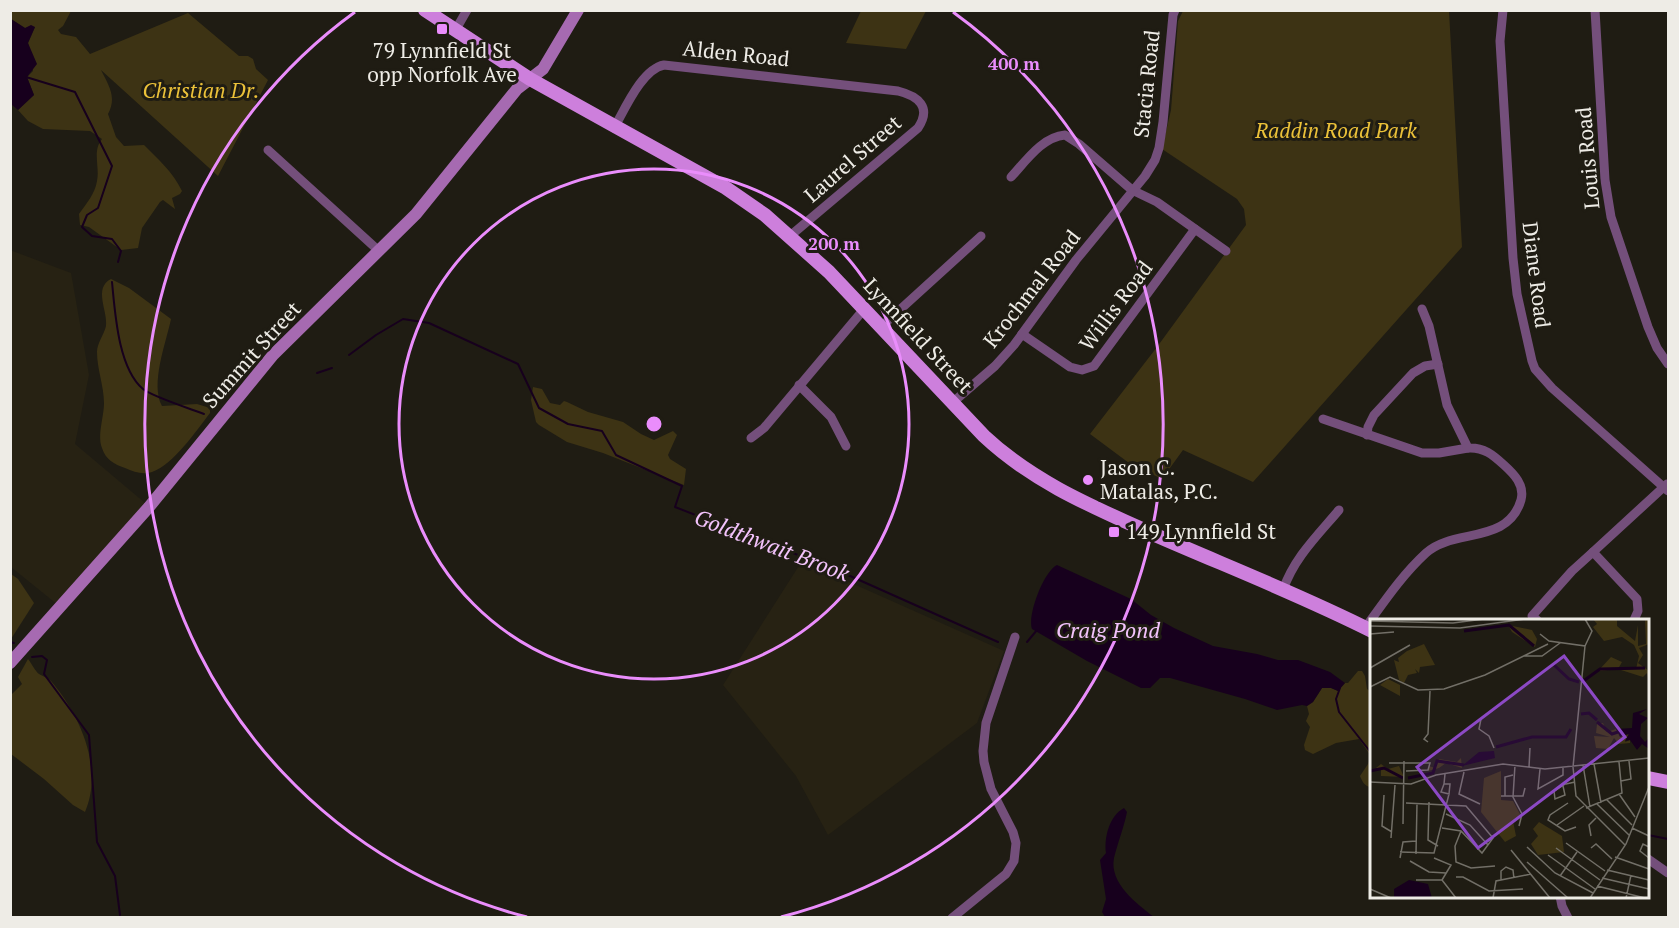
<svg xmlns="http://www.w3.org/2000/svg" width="1679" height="928" font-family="'PT Serif',serif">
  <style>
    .built { fill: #272213 }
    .green { fill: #3d3314 }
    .water { fill: #17001d }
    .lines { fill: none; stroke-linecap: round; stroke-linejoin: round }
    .stream { stroke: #17001d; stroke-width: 2 }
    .minor { stroke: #744f7b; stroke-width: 9 }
    .secondary { stroke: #a66ab1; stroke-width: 12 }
    .primary { stroke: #cd7fdc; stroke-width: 14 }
    .ring { fill: none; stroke: #ea8dfc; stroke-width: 3 }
    .poi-dot { fill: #ea8dfc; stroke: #1f1c13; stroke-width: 2 }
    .labels { text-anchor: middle; stroke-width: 6; stroke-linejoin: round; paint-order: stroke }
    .poi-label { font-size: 21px; fill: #eeece6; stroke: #1f1c13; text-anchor: start }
    .street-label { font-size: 21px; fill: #eeece6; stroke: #1f1c13 }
    .park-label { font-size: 21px; font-style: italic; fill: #ebc139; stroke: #1f1c13 }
    .water-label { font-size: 22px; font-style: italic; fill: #f3c3fc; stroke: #1f1c13 }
    .inset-river { fill: none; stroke: #17001d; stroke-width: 3 }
    .inset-road { fill: none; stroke: #726f67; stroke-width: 1.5 }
    .view { fill: #8c49c5; fill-opacity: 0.15; stroke: #8c49c5; stroke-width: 3 }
    .inset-edge { fill: none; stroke: #eeece6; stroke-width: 3 }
    .centre { fill: #ea8dfc; stroke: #1f1c13; stroke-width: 3 }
    .ring-label { font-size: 18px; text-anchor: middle; font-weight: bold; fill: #ea8dfc; stroke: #1f1c13; stroke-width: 6; stroke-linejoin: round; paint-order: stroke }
  </style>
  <rect width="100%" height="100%" fill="#1f1c13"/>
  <!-- built -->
  <g class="built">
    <path d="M10,250L71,273L89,375L75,444L145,503L58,605L11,567Z"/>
    <path d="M802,561L1004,651L977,723L828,835L796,776L723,685Z"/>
  </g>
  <!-- green -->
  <g class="green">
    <path d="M11,11H71L63,26L58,30L61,34L76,37L90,54L188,13L239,56H248L253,59L256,69L268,80L218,176L101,70C109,86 117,97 108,114L116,137L124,146L144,145C158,159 173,172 182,191L180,194L172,198L175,209L163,200L160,202L142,228L138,248L121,250L89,227L80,225L79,214C86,204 95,194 97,181C100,167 92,151 102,139L90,131L43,129L28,121L18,110L34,95L27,77L33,71L28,43L35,27L25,28L11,19Z"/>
    <path d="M861,11V10L926,11L906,49L846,43Z"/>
    <path d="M1183,11H1449L1462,247L1253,482L1183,450L1162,479L1129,463L1090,434L1157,347L1246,225L1244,209L1237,199L1162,149L1171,110L1178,21Z"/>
    <path d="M111,279L129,288L171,319C166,343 150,384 162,406L197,404L210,408V413C196,431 174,464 152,472C143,475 134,472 125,468C114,464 106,460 102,448C97,435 104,417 104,403C104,386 97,369 97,352C97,343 104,335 106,326C108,311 93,288 111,279Z"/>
    <path d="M533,387L542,389L550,403L560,405L564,401L567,402L588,412L623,422L641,434L654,440L673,431L677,435L668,455L670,459L686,469L684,485L603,453L567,442L539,425L536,422L531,400Z"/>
    <path d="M11,574L18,579L34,603L11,639Z"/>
    <path d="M28,659C32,664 35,671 39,674C44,677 47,677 51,681C80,715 104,768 85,812L73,805L44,779L11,754V695L22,684L18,677Z"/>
    <path d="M1358,671H1362L1365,676L1367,689L1371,692V787C1365,787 1362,781 1360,776L1368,764L1371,756L1359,739L1336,743L1313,754L1305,750L1304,745L1310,727L1306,721L1309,714L1307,706L1313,702L1322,688H1331L1338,691L1345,683H1348Z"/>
  </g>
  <!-- water -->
  <g class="water">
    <path d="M11,19L25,28L31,25L35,27L28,43L37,64L27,77L34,95L18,110L11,104Z"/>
    <path d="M1057,565L1131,599L1151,615L1174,628L1213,646L1257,654L1278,660H1298L1330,672L1345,683L1338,691L1331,688H1322L1313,702L1307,706L1302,705L1277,710L1245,699L1170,678H1160L1150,688H1141L1087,661L1032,629C1027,615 1044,571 1057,565Z"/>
    <path d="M1124,808L1127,812C1124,827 1118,842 1114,858C1109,883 1137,904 1154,917H1105L1102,912L1106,899L1100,860L1106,853C1104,838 1109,816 1124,808Z"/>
  </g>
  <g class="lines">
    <!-- stream -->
    <g class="stream">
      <path d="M26,77L75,92L112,166L98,208L87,215L82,227L92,236L112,239L121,251L118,262"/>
      <path d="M112,282C115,312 118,368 143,389C151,396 191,409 204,414"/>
      <path d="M349,355L376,335L403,319L429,323L518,364L539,408L568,424L602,431L616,455L682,486L675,507L839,571L998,642"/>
      <path d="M317,373L332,368"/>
      <path d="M10,642L14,643"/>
      <path d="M1027,642L1037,630"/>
      <path d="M32,657L42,656L47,660L44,674L89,735L97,842L115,876L120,915"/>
      <path d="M1340,688L1336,699L1339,712L1372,754"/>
      <path d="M1648,835L1668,839"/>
    </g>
    <!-- minor -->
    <g class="minor">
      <path d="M1503,10L1500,41L1513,258L1517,294L1532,361L1535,369L1552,388L1668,491"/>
      <path d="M1595,10L1605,180L1611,217L1648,327L1657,348L1668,364"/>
      <path d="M455,31L467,10"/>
      <path d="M614,128C625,109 642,69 664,65L898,91C918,96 932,107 918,128L790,236"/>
      <path d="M268,150L379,251"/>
      <path d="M1011,177C1026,161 1042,137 1065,135L1079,144L1132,190L1157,202L1226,251"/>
      <path d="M882,326L981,236"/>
      <path d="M1022,334L1070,367L1082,370L1094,366L1195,229"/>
      <path d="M799,385L831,417L846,446"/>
      <path d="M952,403L995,366L1014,345L1076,260L1145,176L1155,160L1159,148L1163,122L1173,15L1175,10"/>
      <path d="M1323,419L1422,453H1439L1468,448"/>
      <path d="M1367,435L1368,427L1374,415L1413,373L1425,366L1438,364"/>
      <path d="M751,438L764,428L865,308"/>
      <path d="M1593,552L1667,484"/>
      <path d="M1283,590C1294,558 1317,536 1339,510"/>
      <path d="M1537,620L1532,616L1572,571L1593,552L1637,599L1638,611L1634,620"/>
      <path d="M1365,628C1384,602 1402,575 1426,553C1453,528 1508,545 1521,500C1525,485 1514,474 1504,465C1493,455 1484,447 1468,448L1447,405L1429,326L1422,309"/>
      <path d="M1648,859L1668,873"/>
      <path d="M1560,896L1562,906L1568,918"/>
      <path d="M952,918L1006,874L1014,861L1016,843L1013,832L991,789L984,762L983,751L986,723L1015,637"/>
    </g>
    <!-- secondary -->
    <path class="secondary" d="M10,663L149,507L273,355L416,214L517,89L543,69L578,10"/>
    <!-- primary -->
    <g class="primary">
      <path d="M425,10L530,79L726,188L765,215L829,272L984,436C1033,482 1093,507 1153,534C1226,566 1301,595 1372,631"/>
      <path d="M1648,778L1668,782"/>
    </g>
  </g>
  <!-- distance rings -->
  <g class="ring">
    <circle cx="654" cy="424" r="255"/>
    <path d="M527 917A509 509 0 0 1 355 12M953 12A509 509 0 0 1 781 917"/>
  </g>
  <!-- markers -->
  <g class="poi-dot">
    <rect x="436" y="23" width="12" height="12" rx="3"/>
    <circle cx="1088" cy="480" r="6"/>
    <rect x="1108" y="526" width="12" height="12" rx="3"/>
  </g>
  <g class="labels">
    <!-- poi labels -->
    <g class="poi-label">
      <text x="442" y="58" text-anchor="middle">79 Lynnfield St<tspan x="442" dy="24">opp Norfolk Ave</tspan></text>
      <text x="1100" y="475">Jason C.<tspan x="1100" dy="24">Matalas, P.C.</tspan></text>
      <text x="1126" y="539">149 Lynnfield St</text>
    </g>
    <!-- street labels -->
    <g class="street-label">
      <text transform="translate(736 54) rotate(6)" y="7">Alden Road</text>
      <text transform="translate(1147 84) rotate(-84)" y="7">Stacia Road</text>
      <text transform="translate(1588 158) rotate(-95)" y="7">Louis Road</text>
      <text transform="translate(853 159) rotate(-41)" y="7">Laurel Street</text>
      <text transform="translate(1536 275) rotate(83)" y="7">Diane Road</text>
      <text transform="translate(1032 289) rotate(-52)" y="7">Krochmal Road</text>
      <text transform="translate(1116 306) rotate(-53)" y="7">Willis Road</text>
      <text transform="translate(918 336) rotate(47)" y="7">Lynnfield Street</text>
      <text transform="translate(252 355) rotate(-48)" y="7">Summit Street</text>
    </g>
    <!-- park labels -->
    <g class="park-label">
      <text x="201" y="98">Christian Dr.</text>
      <text x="1336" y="138">Raddin Road Park</text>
    </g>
    <!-- water labels -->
    <g class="water-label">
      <text transform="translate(772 545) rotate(21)" y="8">Goldthwait Brook</text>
      <text x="1108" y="638">Craig Pond</text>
    </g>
  </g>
  <!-- overview -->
  <g transform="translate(1370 619)">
    <rect width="279" height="279" fill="#1f1c13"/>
    <path d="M223,0H247V7L265,22L268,6V27L276,25L275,0H279V25L269,29L273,36L268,44L279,52V64L277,54L273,58L251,51L266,50L269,37L264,26L252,18L234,22L223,8L227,5ZM138,6L162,11L167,20L165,28L142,13ZM54,25L65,46L50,48L49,54L45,50L47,54L38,56L34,64L29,61L24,41L29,43L28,39L37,32ZM241,38L252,43L248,50L228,52ZM18,60L30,66V77L10,66ZM233,104L237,113L246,110L251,117L259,114L255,123L260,121V124L249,125L244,119L238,130L226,129L224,117L240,118L226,114L227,105ZM91,139L92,149L76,144L69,149L58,152L59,147L65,149L69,140L87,143ZM11,145L18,150L29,147L34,158L11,157V150L6,149ZM131,152V181L143,182L151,197L143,202L146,217L135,223L111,193L114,159ZM169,203L192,217L194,233L168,236L161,225L168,217L163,210Z" fill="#3d3314"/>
    <path d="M277,90L269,95L278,99L271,105L270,117L275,123L279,119V130L272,125L267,131L260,121L255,122L259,115L250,118L246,110L262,109L263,94ZM124,132L125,139L92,147L109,133ZM39,261L58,265L62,279H24V270Z" fill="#17001d"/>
    <path class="inset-river" d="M94,12L139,6L164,27M184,46L199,60L209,63M212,63L230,50L275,49M211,95L219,94L227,101M227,103L242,115L248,113M126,128L162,118H196L201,110M0,152L14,149L33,159M38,159L63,154L67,142L94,146"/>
    <path class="inset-road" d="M215,0L222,12L215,27M0,2L83,4L114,0M0,7L90,9L155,0M0,15L24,13M170,15L179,22L215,27L203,148L206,177L255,226M154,37H172L190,24M0,49L40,26M0,68L20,58L48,71L74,70L115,56L178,25M111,100L109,110L119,117L124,129M58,123L54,120L58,115L60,72M19,144H60L58,151L36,152M224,145L231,184M145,146L143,178L152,195L149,207M213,146L220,188M159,148L160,129M170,150L168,170L193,156V148M94,153L89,175L110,185M251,162L261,160L259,142M0,163L41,165L66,156L133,145L175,150L279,139M74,165L71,173L79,175L80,165H74L75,155M193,167L195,176L185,180L184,172L195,165H196L205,163M249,175L265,198M14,176L12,207L22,213M131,177H153L155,169M135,177V158L143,156M237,181L262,206M59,183L58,221L68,227M36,184L96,187L123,219L112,234L91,212L72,209M198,184L180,196L178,201L195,212L206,208M227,185L259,216M216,189L252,174L249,143M76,195L100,206L118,226M33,205L34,142M187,206L214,187M262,209L279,217M91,212L85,227L86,243L101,249L125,247M221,217L219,206L226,199M21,219L25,166M196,224L235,252M157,228L185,254L223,274M279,228L273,225L270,232L279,239M186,229L230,261M221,229L226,225L242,240M141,231L180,279M30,233L64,234L79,175M46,235L47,184M178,236L225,270M245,238L279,250M30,239L33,223L46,222M64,239L81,246L72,261M40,242L59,253L76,254M157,243L198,279M237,251L279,261M190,257L207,233M86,258H93L119,272L153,270M232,259L279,270M46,261H72M72,261L86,279M131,261V252L136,248L143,251L144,260M227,267L275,279M0,270L21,279M123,279L126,262L161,255M220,279L256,225L279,168M256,279L261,256"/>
    <path class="view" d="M194,37L255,118L108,229L47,148Z"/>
    <rect width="279" height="279" class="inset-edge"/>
  </g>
  <circle cx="654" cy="424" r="9" class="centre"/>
  <g class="ring-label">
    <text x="1014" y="70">400 m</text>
    <text x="834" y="250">200 m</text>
  </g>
  <!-- border -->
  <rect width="1679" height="928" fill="none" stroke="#eeece6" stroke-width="24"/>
</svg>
